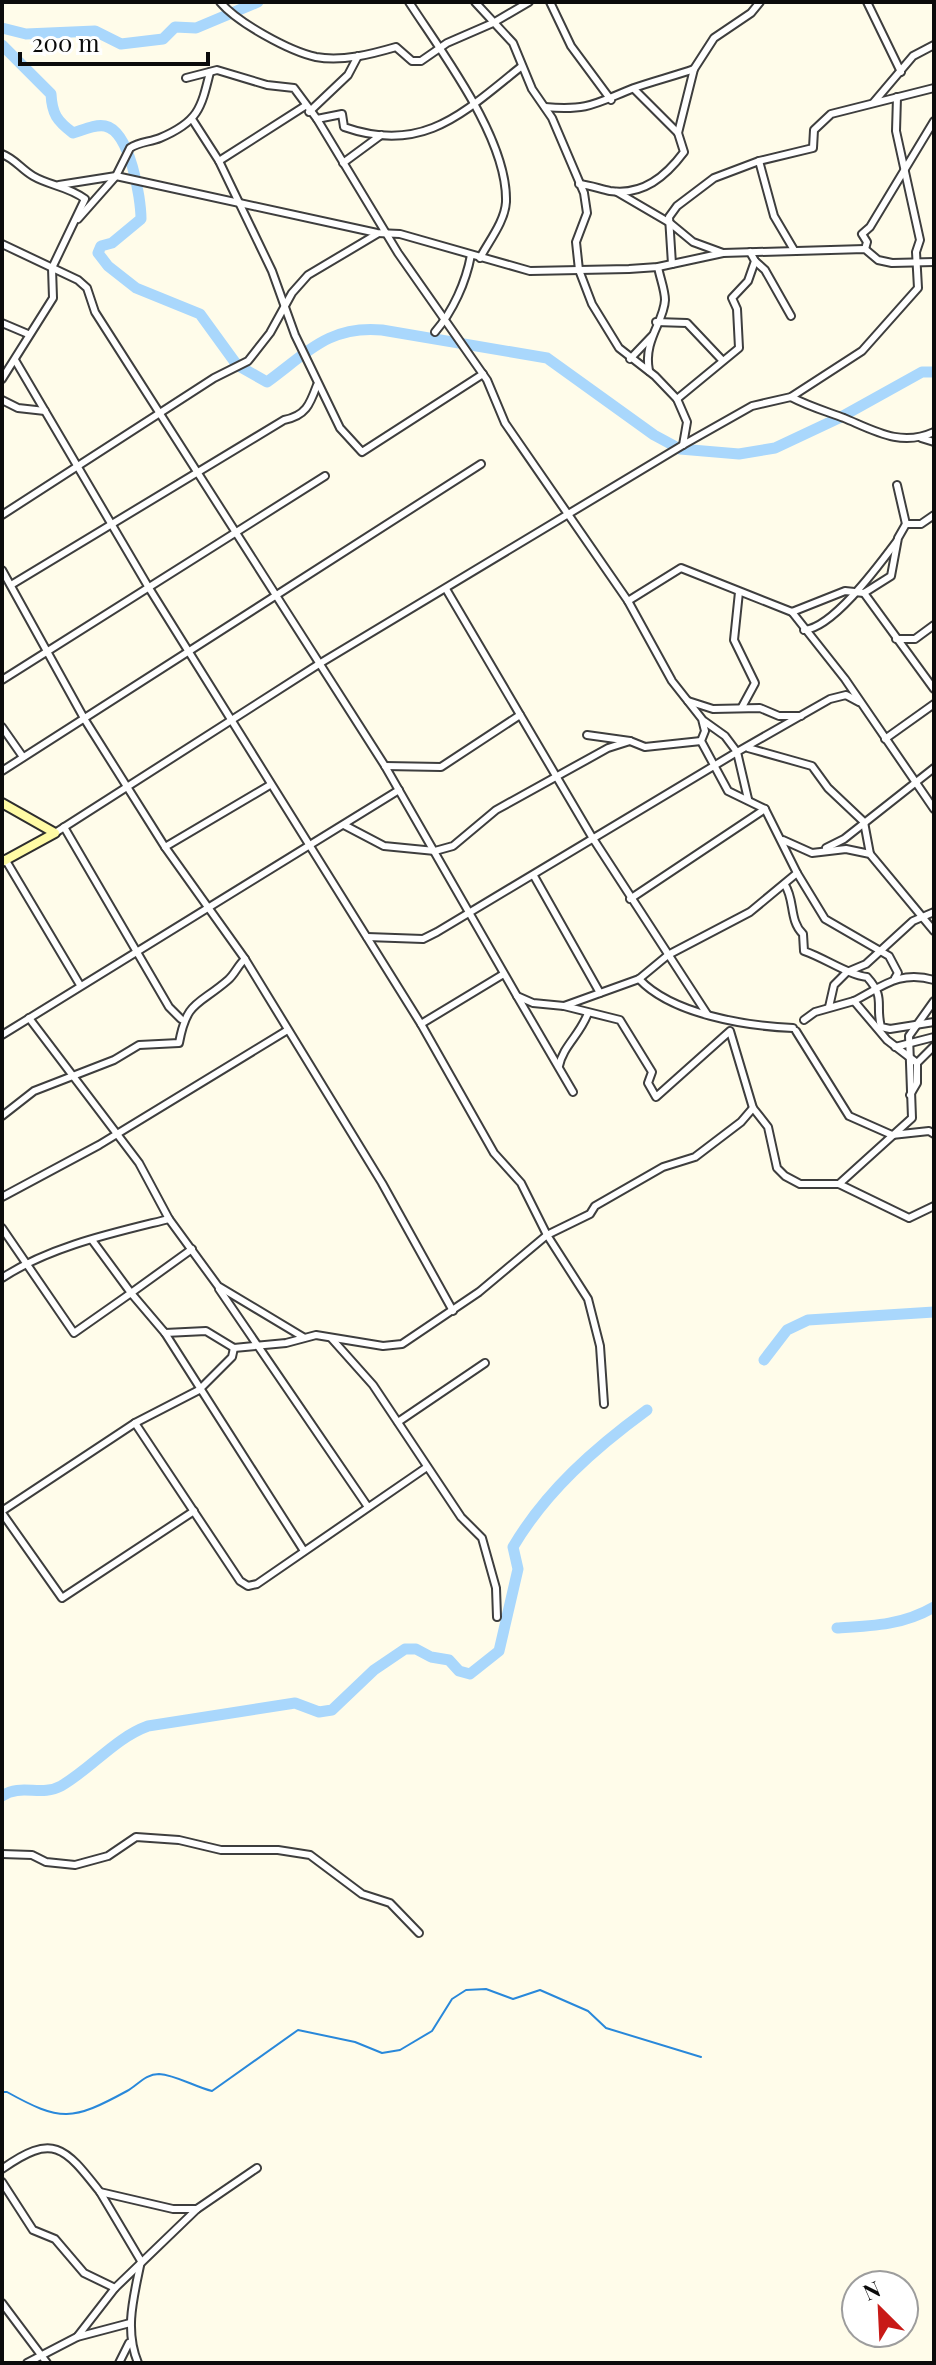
<svg xmlns="http://www.w3.org/2000/svg" width="936" height="2365" font-family="'Playfair Display',serif">
  <style>
    .lines { fill: none; stroke-linecap: round; stroke-linejoin: round }
    .stream { stroke: #2988da; stroke-width: 2 }
    .river { stroke: #a9d7fc; stroke-width: 11 }
    .street-casing { stroke: #3e3e3e; stroke-width: 10 }
    .secondary-casing { stroke: #2d2d2d; stroke-width: 12 }
    .street { stroke: #fff; stroke-width: 6 }
    .secondary { stroke: #fffba5; stroke-width: 8 }
  </style>
  <rect width="100%" height="100%" fill="#fffcea"/>
  <g class="lines">
    <!-- stream -->
    <path class="stream" d="M2,2092H7C61,2122 72,2121 127,2091C138,2085 145,2074 159,2074C176,2075 195,2087 212,2091L298,2030L355,2042L382,2053L400,2050L432,2031L452,1999L466,1990L486,1989L513,1999L540,1990L588,2011L606,2028L701,2057"/>
    <!-- river -->
    <g class="river">
      <path d="M2,28L26,34L95,31L121,44L163,39L175,27L196,28L258,2"/>
      <path d="M2,45L51,94C52,114 57,121 73,133C83,130 95,124 105,126C130,131 141,198 141,219L112,243L101,246L98,253L108,266L136,288L200,314L237,365L267,382C307,353 329,325 382,330L547,358L654,435L680,449L739,454L775,448L841,417L922,372H934"/>
      <path d="M764,1360L787,1330L808,1320L934,1312"/>
      <path d="M837,1628C873,1626 903,1625 934,1607"/>
      <path d="M2,1796C21,1783 41,1797 61,1786C92,1768 115,1738 148,1726L295,1703L319,1712L332,1710L374,1670L405,1649H416L431,1657L449,1660L459,1671L470,1674L499,1651L518,1569L513,1547C546,1491 595,1448 647,1410"/>
    </g>
    <defs>
      <g id="street">
        <path d="M220,2C238,23 289,51 316,57C342,62 372,54 396,47L412,61H421L447,43L493,23L529,2"/>
        <path d="M409,2C442,53 508,139 506,202C505,221 489,241 480,258"/>
        <path d="M475,2L513,43L532,89L552,118L584,193L587,213L576,242L579,270L592,304L619,348L655,376L677,399L687,422L683,445"/>
        <path d="M550,2L571,46L611,100"/>
        <path d="M867,2L901,72"/>
        <path d="M186,78L217,70L267,85L294,88L317,119L398,253L487,380L505,423L628,601L672,681L702,719L705,731L701,741L728,791L765,809L797,873L750,912L668,955L639,979L564,1006"/>
        <path d="M634,89L678,133"/>
        <path d="M874,102L913,56L934,45"/>
        <path d="M545,107C589,111 596,103 634,88C654,81 674,76 694,69"/>
        <path d="M309,112L348,75L358,56"/>
        <path d="M192,119L219,161L272,271L295,335L340,428L362,452L483,374"/>
        <path d="M317,119L342,114L344,127C424,155 464,112 522,66"/>
        <path d="M2,154C15,159 21,169 33,176C50,186 68,186 85,199L52,268L53,298L2,379"/>
        <path d="M219,161L305,106"/>
        <path d="M759,161L774,216L794,250"/>
        <path d="M343,163L381,135"/>
        <path d="M579,184C590,185 600,189 610,191C643,196 666,176 684,152L678,133L694,69L714,38L751,13L760,2"/>
        <path d="M59,185L116,176L377,233L400,234L530,271L629,269L658,267L723,253L865,249L878,260L892,263L934,262"/>
        <path d="M617,192L670,223L693,242L723,253"/>
        <path d="M78,219L116,176L130,148C139,142 150,142 160,138C198,122 201,109 210,72"/>
        <path d="M2,244L78,280L87,288L95,312L385,766L517,996L533,1003L564,1006L620,1020L652,1072L648,1083L656,1097L730,1031L753,1108L768,1127L777,1168L785,1176L800,1184H839L909,1218L934,1206"/>
        <path d="M865,249L867,242L862,234L870,227L934,121"/>
        <path d="M755,261L765,270L791,316"/>
        <path d="M672,264L669,217L677,206L714,178L759,161L813,148L814,130L831,114L934,88"/>
        <path d="M656,322L687,323L722,360"/>
        <path d="M2,323L28,334"/>
        <path d="M435,332C453,311 466,282 471,255"/>
        <path d="M630,359L652,336"/>
        <path d="M15,360L149,588L421,1024L494,1153L521,1183L547,1235L588,1299L600,1346L604,1404"/>
        <path d="M649,371C643,340 664,322 665,300C665,290 660,278 658,267"/>
        <path d="M791,397C808,406 825,411 844,418C875,431 901,447 934,432"/>
        <path d="M677,399L739,348L737,309L732,298L748,281L755,261L750,252"/>
        <path d="M2,400L18,408L45,411"/>
        <path d="M921,438L934,442"/>
        <path d="M897,485L906,524"/>
        <path d="M2,515L214,378L248,361L270,333L292,293L308,275L377,234"/>
        <path d="M2,570L85,720L165,847L245,959C238,965 235,974 228,980C198,1006 187,1000 179,1043L139,1045L114,1060L34,1091L2,1116"/>
        <path d="M11,585L284,420C306,416 310,404 317,385"/>
        <path d="M446,589L592,837L707,1014"/>
        <path d="M739,592L734,640L755,683L742,707"/>
        <path d="M864,593L934,689"/>
        <path d="M628,601L681,568L792,612L845,591L864,593L891,576L898,538L906,524H921L934,515"/>
        <path d="M792,612L845,679L934,809"/>
        <path d="M804,630C833,628 879,565 897,541"/>
        <path d="M896,639H915L934,625"/>
        <path d="M2,680L325,476"/>
        <path d="M688,701L713,709L760,708L779,716H801"/>
        <path d="M2,727L23,757"/>
        <path d="M587,735L630,741L645,747L701,741"/>
        <path d="M885,739L934,704"/>
        <path d="M748,748L812,766L828,788L864,822L870,854"/>
        <path d="M385,766L441,767L520,715"/>
        <path d="M2,771L481,464"/>
        <path d="M748,799L737,752L830,699L846,695L859,702"/>
        <path d="M344,825L384,846L435,851L453,846L496,810L608,748L630,741"/>
        <path d="M64,827L169,1007L181,1019"/>
        <path d="M55,833L319,664L683,445L752,406L791,397L862,351L918,288L916,252L920,240L896,131L897,97"/>
        <path d="M783,840L812,853L846,849L870,854L934,931"/>
        <path d="M165,847L270,785"/>
        <path d="M826,848L844,839L934,768"/>
        <path d="M5,859L80,985"/>
        <path d="M797,873L825,919L889,956L898,973L895,978"/>
        <path d="M534,876L600,993"/>
        <path d="M785,885C795,900 789,921 803,934L804,951C825,958 848,975 867,977C886,998 875,1004 881,1027L890,1029L934,1022"/>
        <path d="M630,899L765,809"/>
        <path d="M367,937L423,939L437,932L737,752L725,736L704,721"/>
        <path d="M245,959L382,1183L453,1311"/>
        <path d="M639,979C672,1014 745,1026 793,1028"/>
        <path d="M517,996L573,1092"/>
        <path d="M854,1001C883,986 900,970 934,980"/>
        <path d="M829,1007L834,985L847,972L866,964L913,921L934,912"/>
        <path d="M29,1018L139,1163L169,1219L218,1286L303,1337"/>
        <path d="M804,1020L815,1012L854,1001L887,1040L917,1063"/>
        <path d="M421,1024L502,975"/>
        <path d="M796,1031L849,1116L892,1135L929,1131L934,1134"/>
        <path d="M2,1035L399,790"/>
        <path d="M895,1047L934,1037"/>
        <path d="M559,1066C563,1046 580,1035 588,1013"/>
        <path d="M910,1095L917,1083V1063L934,1046"/>
        <path d="M839,1184L912,1118L909,1036L934,1001"/>
        <path d="M2,1197L99,1145L286,1031"/>
        <path d="M2,1228L74,1333L131,1293L165,1333L206,1331L234,1348L286,1343L316,1335L383,1346L402,1344L479,1292L547,1235L590,1214L595,1206L663,1167L695,1157L741,1122L753,1108"/>
        <path d="M92,1240L131,1293L192,1249"/>
        <path d="M2,1278C51,1246 113,1233 169,1219"/>
        <path d="M219,1289L368,1507"/>
        <path d="M165,1333L304,1551"/>
        <path d="M332,1339L373,1385L461,1517L482,1538L496,1588L497,1617"/>
        <path d="M398,1422L485,1363"/>
        <path d="M135,1423L240,1581L248,1586L257,1584L427,1467"/>
        <path d="M2,1511L135,1423L199,1390L232,1357L234,1348"/>
        <path d="M2,1513L62,1598L194,1511"/>
        <path d="M2,1854L32,1855L46,1862L75,1865L108,1856L136,1837L179,1840L221,1850H278L310,1855L362,1894L390,1903L419,1933"/>
        <path d="M2,2169C53,2133 64,2146 100,2192L173,2209H197L257,2168"/>
        <path d="M2,2182L33,2230L55,2239L84,2273L115,2288"/>
        <path d="M100,2192L141,2261C134,2296 124,2329 138,2363"/>
        <path d="M2,2303L47,2363"/>
        <path d="M77,2337L115,2288L197,2209"/>
        <path d="M27,2363L77,2337L130,2323"/>
        <path d="M119,2363L129,2343"/>
      </g>
      <path id="secondary" d="M2,803L55,833L2,862"/>
    </defs>
    <!-- street casing -->
    <use href="#street" class="street-casing"/>
    <!-- secondary casing -->
    <use href="#secondary" class="secondary-casing"/>
    <!-- street -->
    <use href="#street" class="street"/>
    <!-- secondary -->
    <use href="#secondary" class="secondary"/>
  </g>
  <!-- border -->
  <rect width="936" height="2365" fill="none" stroke="#0b0b0b" stroke-width="8"/>
  <!-- north arrow -->
  <g transform="translate(880 2309) rotate(336)"><circle r="38" fill="#ffffff" stroke="#9d9d9d" stroke-width="2"/>
  <path d="M0-6L14 30L0 20L-14 30Z" fill="#c81a17"/>
  <text y="-12" font-size="22" font-weight="bold" text-anchor="middle" fill="#0b0b0b">N</text>
  </g>
  <!-- scale -->
  <path d="M20 52v12h188v-12" fill="none" stroke="#0b0b0b" stroke-width="4"/>
  <text x="32" y="52" font-size="24" fill="#0b0b0b" stroke="#ffffff" stroke-width="6" paint-order="stroke">200 m</text>
</svg>
